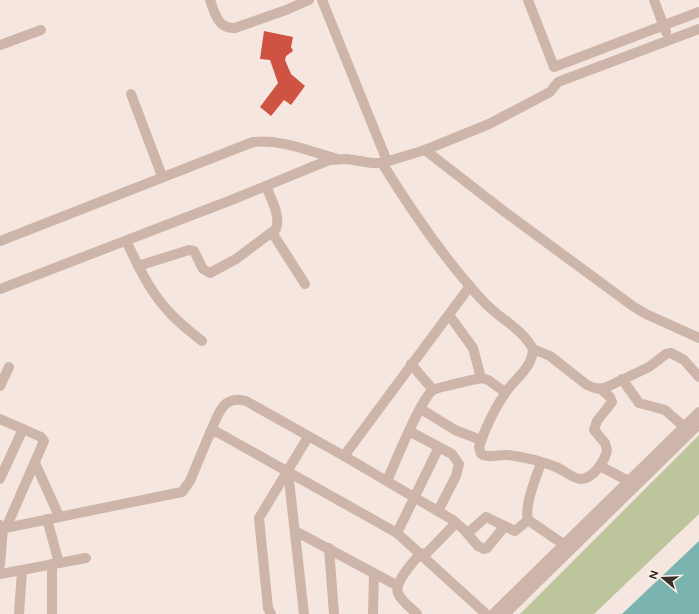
<svg xmlns="http://www.w3.org/2000/svg" width="699" height="614" font-family="Raleway,sans-serif">
  <style>
    .green { fill: #bdc59d }
    .water { fill: #7bb4af }
    .building { fill: #ce5343 }
    .lines { fill: none; stroke-linecap: round; stroke-linejoin: round }
    .minor { stroke: #ceb5a9; stroke-width: 10 }
  </style>
  <rect width="100%" height="100%" fill="#f5e7df"/>
  <!-- green -->
  <path class="green" d="M699,435V514L594,614H520Z"/>
  <!-- water -->
  <path class="water" d="M699,541V614H622Z"/>
  <!-- building -->
  <path class="building" d="M264,31L293,37L291,47L293,51L286,56L285,60L291,74L305,86L291,105L284,100L271,116L260,107L278,83L270,60L260,59Z"/>
  <g class="lines">
    <!-- minor -->
    <g class="minor">
      <path d="M210,0C215,14 218,29 235,28L286,10L309,0"/>
      <path d="M322,0L387,161"/>
      <path d="M528,0L554,67L699,12"/>
      <path d="M654,0L666,32"/>
      <path d="M0,45L41,30"/>
      <path d="M131,94L162,176"/>
      <path d="M425,150L489,124L550,92L558,82L699,29"/>
      <path d="M382,163C411,210 445,260 483,301C498,318 522,328 533,349C532,370 514,378 504,395C493,411 485,429 479,447L481,454C488,459 499,454 508,455C524,457 541,461 556,467C564,470 573,479 581,479C594,478 605,461 607,450L605,443L594,430L597,421L612,402L610,397L601,389"/>
      <path d="M273,234L305,284"/>
      <path d="M0,241L253,142C281,139 308,151 335,158"/>
      <path d="M126,241C137,263 147,286 163,305C174,319 188,330 202,341"/>
      <path d="M138,266L189,250L194,251L203,269L210,273L236,259L276,229C281,216 271,199 266,186"/>
      <path d="M0,289L234,199L329,160L347,159L372,163H382L425,150L505,212L634,307L646,314L699,338"/>
      <path d="M449,315L473,348L481,378"/>
      <path d="M533,349L550,356L587,385C594,388 599,390 607,387L649,367L666,354L671,353L684,360L699,377"/>
      <path d="M411,364L433,390"/>
      <path d="M622,379L639,403L665,410L689,431"/>
      <path d="M0,386L9,367"/>
      <path d="M421,409L455,430L481,440"/>
      <path d="M0,419L41,437L44,441L6,528"/>
      <path d="M409,431L452,454L459,464L456,476L438,511"/>
      <path d="M210,433C218,416 222,394 246,401L344,456L453,520L455,522L452,527L424,556"/>
      <path d="M344,456L470,286"/>
      <path d="M35,463L59,516"/>
      <path d="M541,463C536,478 524,505 528,520L569,548"/>
      <path d="M600,466L634,484"/>
      <path d="M288,471L304,614"/>
      <path d="M0,479L23,429"/>
      <path d="M387,481C394,465 421,398 433,390C436,388 476,379 481,378L488,380L505,392"/>
      <path d="M47,519L59,563"/>
      <path d="M455,522L468,533L486,517L515,531L528,520"/>
      <path d="M0,525L3,528L0,565"/>
      <path d="M0,529L182,492L190,481L210,433L217,432L397,533L486,614"/>
      <path d="M295,531L398,586"/>
      <path d="M466,532L478,546L484,549L487,548L504,527"/>
      <path d="M397,533L439,447"/>
      <path d="M329,548L334,614"/>
      <path d="M52,564V614"/>
      <path d="M0,574L86,558"/>
      <path d="M19,614L22,570"/>
      <path d="M271,614L268,608L259,518L308,437"/>
      <path d="M373,614L374,574"/>
      <path d="M417,614C411,608 401,601 398,593C394,582 414,561 421,553"/>
      <path d="M493,614L699,412"/>
      <path d="M505,614L699,424"/>
    </g>
  </g>
  <!-- north arrow -->
  <g transform="translate(663 578) rotate(289)" stroke="#fbf2ec" stroke-width="3" paint-order="stroke">
  <path d="M0-3L7 15L0 10L-7 15Z" fill="#3b2d29"/>
  <text y="-6" font-size="11" font-weight="bold" text-anchor="middle" fill="#3b2d29">N</text>
  </g>
</svg>
